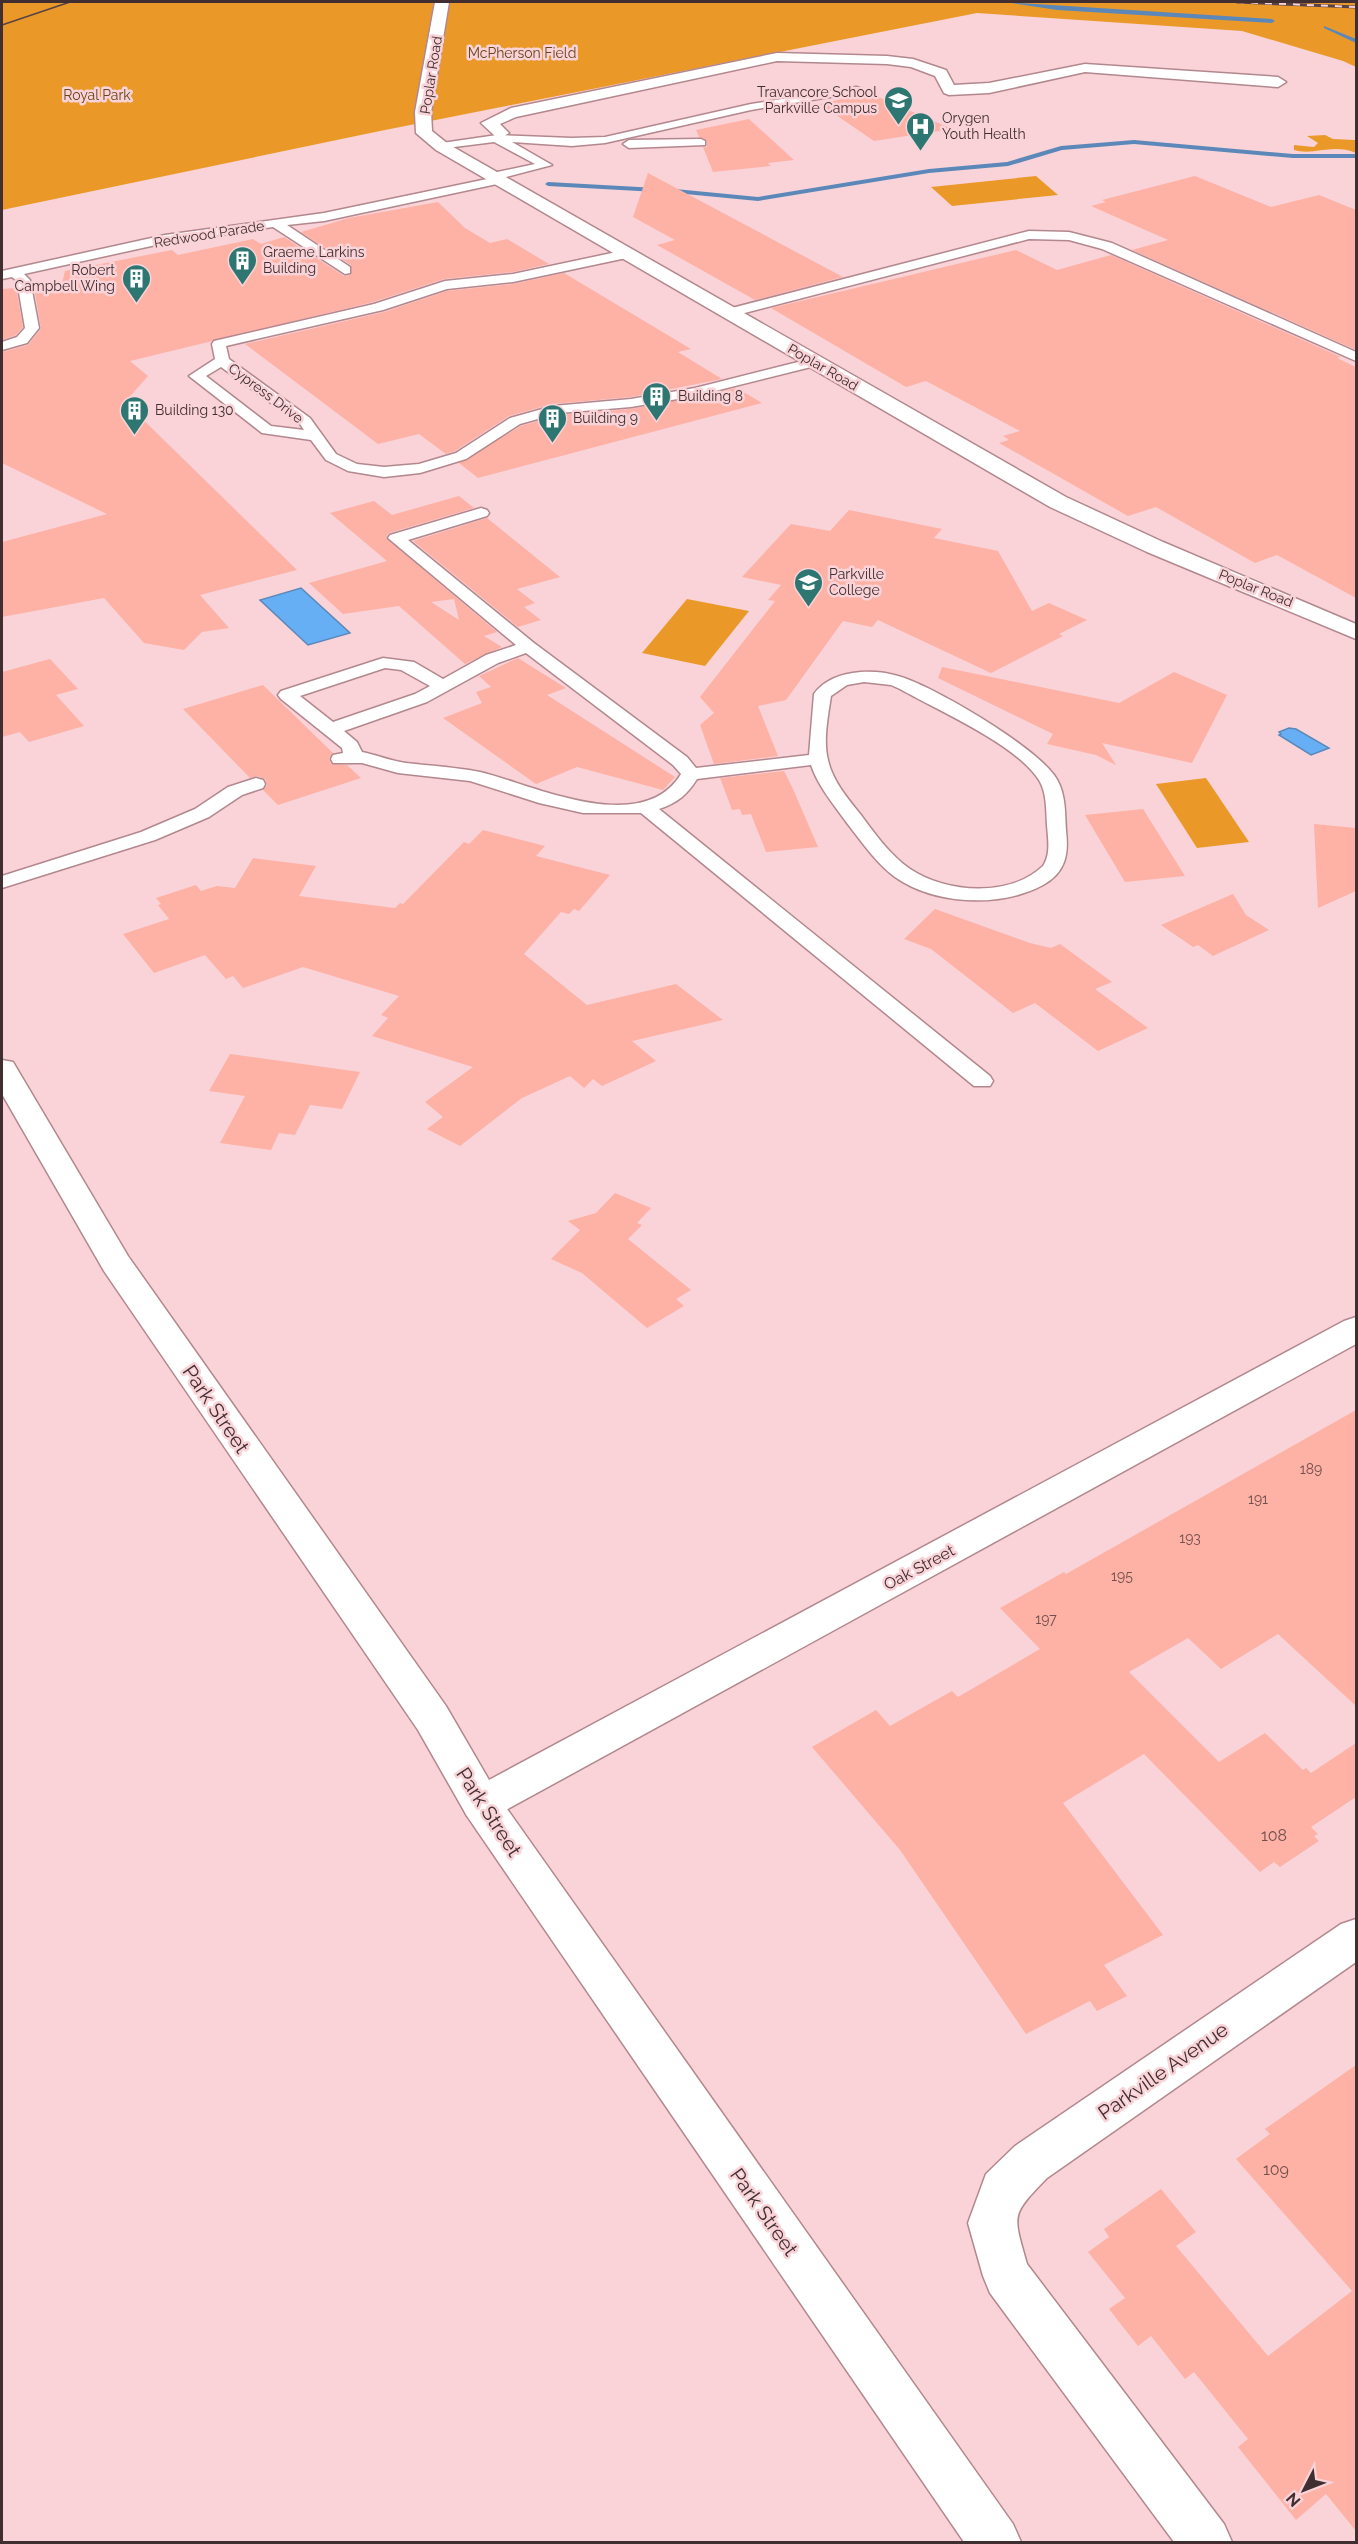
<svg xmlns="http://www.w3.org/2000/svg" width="1358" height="2544" font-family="Raleway,sans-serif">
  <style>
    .green { fill: #ea9929 }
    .water { fill: #67aff4; stroke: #5b88b9; stroke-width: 1.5 }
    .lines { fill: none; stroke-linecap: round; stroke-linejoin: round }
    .stream { fill: #5b88b9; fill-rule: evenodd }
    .building { fill: #feb1a5; fill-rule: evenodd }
    .service-casing { stroke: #b3878e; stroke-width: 3 }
    .minor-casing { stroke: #b3878e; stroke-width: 3 }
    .tertiary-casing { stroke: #b3878e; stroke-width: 3 }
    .service { fill: #fff; fill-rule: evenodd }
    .minor { fill: #fff; fill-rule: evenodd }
    .tertiary { fill: #fff; fill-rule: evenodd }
    .tram { stroke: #574245; stroke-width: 1.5 }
    .rail-casing { stroke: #574245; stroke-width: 3 }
    .rail { stroke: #f9d3d8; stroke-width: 2; stroke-dasharray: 7; stroke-linecap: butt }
    .labels { text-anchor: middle; stroke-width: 5; stroke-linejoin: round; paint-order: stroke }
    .far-park-label { font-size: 14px; fill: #67451a; stroke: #f9d3d8 }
    .far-street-label { font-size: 14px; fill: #402e30; stroke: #f9d3d8 }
    .far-poi-label { font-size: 14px; fill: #402e30; stroke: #f9d3d8; text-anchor: start }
    .number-label { font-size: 14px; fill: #704f4d }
    .street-label { font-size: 16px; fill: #402e30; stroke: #f9d3d8 }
    .near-number-label { font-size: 16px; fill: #704f4d }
    .near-street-label { font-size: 20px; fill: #402e30; stroke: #f9d3d8 }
  </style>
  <rect width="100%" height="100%" fill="#f9d3d8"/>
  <!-- green -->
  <g class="green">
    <path d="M2,2H1356V67L1343,61L1242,31L977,13L380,131L2,210Z"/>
    <path d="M1325,135L1333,139L1355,140L1356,153C1332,143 1314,156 1294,150V145L1314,147L1318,143L1307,136Z"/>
    <path d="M1036,176L1058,195L952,206L931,187Z"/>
    <path d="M687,599L749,611L705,666L642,653Z"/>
    <path d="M1206,778L1249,842L1197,848L1156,784Z"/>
  </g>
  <!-- water -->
  <g class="water">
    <path d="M301,588L350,633L308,645L260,600Z"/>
    <path d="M1289,728L1296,729L1329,748L1311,755L1279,735L1281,734L1279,732Z"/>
  </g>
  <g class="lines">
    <!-- stream -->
    <g class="stream">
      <path d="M1005,2L1272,19L1275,21L1272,23L1057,10Z"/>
      <path d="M1324,26L1356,39V43L1324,28Z"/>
      <path d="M1134,140L1293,154H1356V158H1293L1134,144L1062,150L1008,166L929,173L758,201L675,193L548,186L545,184L548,182L675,189L758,197L929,169L1007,162L1061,146Z"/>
    </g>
  </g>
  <!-- building -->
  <g class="building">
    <path d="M869,93L952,129L874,141L820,104Z"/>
    <path d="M749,119L794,160L768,163L771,166L713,172L703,147H707V141L699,137L696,130Z"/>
    <path d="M648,173L843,277L755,300L657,245L675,240L633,217Z"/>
    <path d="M1195,176L1271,207L1319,195L1356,210V350L1132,250L1168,240L1091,206L1106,202L1102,200Z"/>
    <path d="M438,202L465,228L490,243L507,239L549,264L513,272L444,279L373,302L130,361L148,376L125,402L297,570L200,595L229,628L202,632L184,650L144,643L104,598L2,617V542L107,514L2,463V352L28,345L41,329L34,288L61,287L65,271L172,250L178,255L253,239L261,244L284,237L344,276L350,275L351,265L301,232L349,218Z"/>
    <path d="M1016,250L1057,270L1111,255L1341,357L1337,358L1356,367V598L1277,555L1255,563L1156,507L1128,516L999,443L1009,440L1003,436L1020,431L926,381L906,387L771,308Z"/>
    <path d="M564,273L691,349L678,352L722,379L631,397L552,404L509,416L455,451L446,454L419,434L378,444L245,344L384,312L447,291L513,284Z"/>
    <path d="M16,288L23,327L16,335L2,340V289Z"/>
    <path d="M737,388L762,403L478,478L459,463L521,426L559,415L631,409Z"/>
    <path d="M459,496L474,508L389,533L386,538L497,632L484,636L502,647L465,664L399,606L343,614L309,583L387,561L330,513L374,501L392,515ZM454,599L459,620L431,602Z"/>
    <path d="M849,510L942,529L934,538L998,551L1032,611L1049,603L1087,620L1059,634L1063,636L991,673L878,620L872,627L843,621L786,700L758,706L778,756L714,764L700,725L714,713L700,697L775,601L768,600L781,585L742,577L791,524L830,531Z"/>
    <path d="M487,518L560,577L517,589L535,603L524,607L541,620L518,627L413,541Z"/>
    <path d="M518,658L566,688L547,695L675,777L663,790L577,767L536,784L443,718L482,703L476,692L491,687L479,676Z"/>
    <path d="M50,659L78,689L56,695L84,726L29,742L20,732L2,737V672Z"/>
    <path d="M942,667L1119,703L1174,672L1227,695L1192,763L1102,743L1116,765L1096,755L1047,744L1053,734L938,678Z"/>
    <path d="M263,685L333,753L329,758L331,764L347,765L361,778L278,805L263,790L267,785L265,779L257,776L250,778L183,709Z"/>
    <path d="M784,771L793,789L818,847L766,852L751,814L742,815L740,809L732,810L720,778Z"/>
    <path d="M1143,809L1185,876L1125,882L1085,815Z"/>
    <path d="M1314,824L1356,828V891L1318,908Z"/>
    <path d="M483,830L545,846L536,856L610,875L579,911L574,909L569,914L561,912L524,954L587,1005L676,984L723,1020L632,1041L656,1061L602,1086L593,1079L584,1088L570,1076L522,1098L460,1146L427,1129L443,1117L425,1102L473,1067L372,1036L388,1018L381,1015L399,996L303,967L243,988L233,976L226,979L205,955L154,973L123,934L169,919L158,905L161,904L156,898L196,885L201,891L217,886L235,888L253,858L316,866L299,896L395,908L400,903L403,904L464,842L469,844Z"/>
    <path d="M1233,894L1246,915L1269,930L1213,956L1198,945L1193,947L1161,925Z"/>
    <path d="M935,909L1030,943L1051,948L1060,944L1112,982L1095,989L1148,1028L1098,1051L1035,1003L1013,1013L931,949L904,939Z"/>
    <path d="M230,1054L360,1072L342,1109L310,1105L295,1135L279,1133L271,1150L220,1143L245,1096L209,1091Z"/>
    <path d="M615,1193L651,1208L637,1223L642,1225L628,1239L691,1290L676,1299L684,1306L647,1328L582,1273L551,1259L580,1230L568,1221L596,1213Z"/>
    <path d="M1356,1410V1706L1278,1634L1221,1669L1188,1638L1129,1672L1219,1762L1265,1733L1303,1770L1306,1768L1311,1773L1356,1743V1797L1311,1827L1318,1834L1314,1836L1319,1841L1280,1867L1274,1862L1260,1872L1144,1754L1063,1803L1163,1935L1104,1965L1127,1996L1097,2011L1090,2001L1026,2034L900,1850L812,1747L876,1710L890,1726L952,1691L958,1697L1040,1649L1000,1608L1064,1572L1066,1574Z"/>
    <path d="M1356,2065V2531L1326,2494L1296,2520L1238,2447L1248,2439L1194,2372L1185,2379L1151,2336L1138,2346L1109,2309L1125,2298L1088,2252L1109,2237L1104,2229L1161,2189L1196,2232L1176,2246L1268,2356L1352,2291L1236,2159L1270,2134L1265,2129Z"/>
  </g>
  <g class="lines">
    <defs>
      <g id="service">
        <path d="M856,87L860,88V92L751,110L605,143L572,146L512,142L552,165L502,178L501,183L497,184L324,221L287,225L350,267V273L345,274L273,227L165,243L24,274L30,280L39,328L27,343L2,350V342L17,337L25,328L17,281L12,277L2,279V271L165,235L324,213L487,179L488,174L535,164L494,142L438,149V145L442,143L497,135L572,138L605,137L751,104Z"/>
        <path d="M701,139L705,141V145L629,148L623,144L629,140Z"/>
        <path d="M1029,231L1069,232L1112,243L1356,352V361L1102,249L1069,240L1029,239L729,317L722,313L724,310Z"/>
        <path d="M626,250L631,251V257L513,282L447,289L383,310L226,346L229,359L310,418L336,454L357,464L384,467L419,464L456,453L510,418L553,406L631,399L695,388L814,358L821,362L819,365L695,396L631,407L559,413L520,424L466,459L420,473L384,477L348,471L326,460L311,440L262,433L189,376L215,359L212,344L214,341L374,304L445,281L513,274ZM221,367L300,424L304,430L271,426L206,376Z"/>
        <path d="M481,508L487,510L489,513L487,516L408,540L534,643L687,757L696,768L809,755L814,694C831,670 872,668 898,676C934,686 1032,745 1054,775C1066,791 1065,812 1066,831C1069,855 1065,873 1043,885C1000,908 935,905 895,877C876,863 861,841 847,823C834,805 818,786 811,765L697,779C687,795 677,803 659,809L990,1076L993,1081L990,1086H974L641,813H583L539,803L470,781L398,773L362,763H333L331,759L333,755L343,753L342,748L281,699L278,695L281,691L383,658L414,662L443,679L486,655L516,645L388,538L390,535ZM526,653L673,765L681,774C642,838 534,785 480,772C455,767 431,766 406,763C391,761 377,755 362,752L357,742L344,731L427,702L498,663ZM385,668L401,670L430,686L415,694L333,722L300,696ZM864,682L891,685L900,689C937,710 1016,744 1039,780C1047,793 1046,811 1047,825C1048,839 1051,854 1043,866C1009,898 946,893 910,869C890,855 875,834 861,815C848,799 832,780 828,760C823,741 828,716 831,696L847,685Z"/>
        <path d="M256,778L263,780L265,784L263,788L242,795L209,817L155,840L2,888V876L141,832L195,809L228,787Z"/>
      </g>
      <g id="minor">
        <path d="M435,2H449L431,112L432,131L448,144L1066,497L1163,542L1356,624V639L1147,552L1050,507L436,150L416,133L415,112Z"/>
        <path d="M777,53L887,56L913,59L946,70L954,85L989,83L1085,64L1278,77L1286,82L1278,87L1085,72L989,93L949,95L944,93L935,76L911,67L887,64L777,61L516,117L500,124L509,133L501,138L495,136L481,123L511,108Z"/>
        <path d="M481,1787L495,1792L1013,2524L1021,2542H964L467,1816L461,1804L467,1792Z"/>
        <path d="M1356,1919V1962L1047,2178C1010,2216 1013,2214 1027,2264L1224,2524L1232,2542H1174L990,2293L983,2276L968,2223L986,2174L1015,2146L1341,1924Z"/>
      </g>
      <path id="tertiary" d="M2,1060L13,1062L128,1256L446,1706L489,1780L1344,1321L1356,1317V1344L495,1816L481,1821L467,1816L418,1730L104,1271L2,1094Z"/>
    </defs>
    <!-- service casing -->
    <use href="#service" class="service-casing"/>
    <!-- minor casing -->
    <use href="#minor" class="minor-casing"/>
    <!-- tertiary casing -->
    <use href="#tertiary" class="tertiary-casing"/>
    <!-- service -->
    <use href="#service" class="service"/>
    <!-- minor -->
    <use href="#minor" class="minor"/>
    <!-- tertiary -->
    <use href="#tertiary" class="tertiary"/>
    <!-- tram -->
    <path class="tram" d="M2,25L70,2"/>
    <defs>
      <path id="rail" d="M1237,2L1356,7"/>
    </defs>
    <!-- rail casing -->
    <use href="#rail" class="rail-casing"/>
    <!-- rail -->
    <use href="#rail" class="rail"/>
  </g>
  <!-- icons -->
  <defs>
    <symbol id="school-pin" viewBox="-11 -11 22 30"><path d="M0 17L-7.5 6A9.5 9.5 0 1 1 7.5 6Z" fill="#2d7671" stroke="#f9d3d8"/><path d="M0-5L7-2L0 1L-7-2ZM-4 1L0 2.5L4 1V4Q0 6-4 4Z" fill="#fff"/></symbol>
    <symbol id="hospital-pin" viewBox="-11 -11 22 30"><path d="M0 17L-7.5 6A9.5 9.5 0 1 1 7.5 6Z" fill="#2d7671" stroke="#f9d3d8"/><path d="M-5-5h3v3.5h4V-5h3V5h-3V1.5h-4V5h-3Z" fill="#fff"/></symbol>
    <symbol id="building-pin" viewBox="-11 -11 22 30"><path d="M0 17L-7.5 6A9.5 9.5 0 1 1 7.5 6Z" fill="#2d7671" stroke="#f9d3d8"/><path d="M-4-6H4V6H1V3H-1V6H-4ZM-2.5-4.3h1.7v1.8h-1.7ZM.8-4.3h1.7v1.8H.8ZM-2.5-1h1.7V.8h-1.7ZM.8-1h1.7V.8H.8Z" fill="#fff"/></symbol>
  </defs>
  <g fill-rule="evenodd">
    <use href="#school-pin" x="882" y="84" width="33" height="45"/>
    <use href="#hospital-pin" x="904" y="110" width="33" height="45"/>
    <use href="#building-pin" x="226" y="244" width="33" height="45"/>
    <use href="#building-pin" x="120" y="262" width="33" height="45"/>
    <use href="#building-pin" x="640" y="380" width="33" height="45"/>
    <use href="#building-pin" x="118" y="394" width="33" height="45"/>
    <use href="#building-pin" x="536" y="402" width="33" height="45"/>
    <use href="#school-pin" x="792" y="566" width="33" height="45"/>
  </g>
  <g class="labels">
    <!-- far-park labels -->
    <g class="far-park-label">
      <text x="522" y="58">McPherson Field</text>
      <text x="97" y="100">Royal Park</text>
    </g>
    <!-- far-street labels -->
    <g class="far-street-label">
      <text transform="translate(431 75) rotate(-81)" y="5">Poplar Road</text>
      <text transform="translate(209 234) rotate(-9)" y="5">Redwood Parade</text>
      <text transform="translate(823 367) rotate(30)" y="5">Poplar Road</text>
      <text transform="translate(266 393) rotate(37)" y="5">Cypress Drive</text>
      <text transform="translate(1256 588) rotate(22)" y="5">Poplar Road</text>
    </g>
    <!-- far-poi labels -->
    <g class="far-poi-label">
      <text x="877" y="97" text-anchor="end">Travancore School<tspan x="877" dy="16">Parkville Campus</tspan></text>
      <text x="942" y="123">Orygen<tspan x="942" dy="16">Youth Health</tspan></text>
      <text x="263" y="257">Graeme Larkins<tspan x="263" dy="16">Building</tspan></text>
      <text x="115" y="275" text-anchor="end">Robert<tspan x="115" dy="16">Campbell Wing</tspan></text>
      <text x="678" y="401">Building 8</text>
      <text x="155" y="415">Building 130</text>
      <text x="573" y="423">Building 9</text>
      <text x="829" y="579">Parkville<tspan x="829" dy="16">College</tspan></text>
    </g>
    <!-- number labels -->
    <g class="number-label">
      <text x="1311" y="1474">189</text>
      <text x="1258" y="1504">191</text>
      <text x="1190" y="1543">193</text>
      <text x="1122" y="1581">195</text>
      <text x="1046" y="1624">197</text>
    </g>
    <!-- street labels -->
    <g class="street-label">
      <text transform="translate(919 1567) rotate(-28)" y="6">Oak Street</text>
    </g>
    <!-- near-number labels -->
    <g class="near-number-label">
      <text x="1274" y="1841">108</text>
      <text x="1276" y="2175">109</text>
    </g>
    <!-- near-street labels -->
    <g class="near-street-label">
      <text transform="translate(216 1409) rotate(56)" y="7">Park Street</text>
      <text transform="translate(489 1812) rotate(57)" y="7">Park Street</text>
      <text transform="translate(1163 2071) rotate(-35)" y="7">Parkville Avenue</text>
      <text transform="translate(764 2212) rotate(55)" y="7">Park Street</text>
    </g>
  </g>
  <!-- border -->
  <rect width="1358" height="2544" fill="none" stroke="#402e30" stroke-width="6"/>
  <!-- north arrow -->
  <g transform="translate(1304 2490) rotate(228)" stroke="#f9d3d8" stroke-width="4.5" paint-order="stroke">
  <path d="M0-4.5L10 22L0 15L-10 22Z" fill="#402e30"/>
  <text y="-9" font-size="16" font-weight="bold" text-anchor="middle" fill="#402e30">N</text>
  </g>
</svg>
